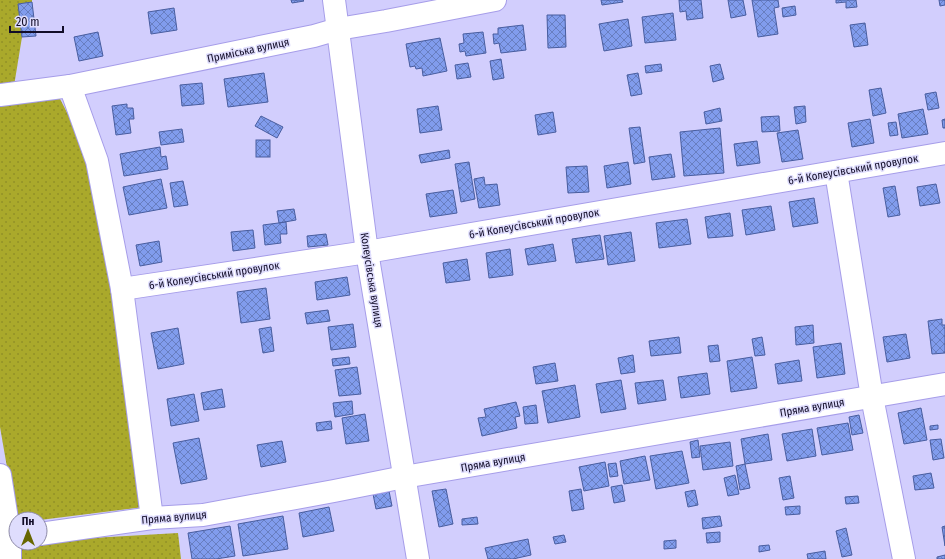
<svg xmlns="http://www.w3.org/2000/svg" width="945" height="559" font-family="'Fira Sans Condensed',sans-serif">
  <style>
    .green { fill: url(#green-dots) }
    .building { fill: url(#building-cross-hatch); stroke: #485d9f }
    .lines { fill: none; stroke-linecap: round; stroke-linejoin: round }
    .minor-casing { stroke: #a69de9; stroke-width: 24 }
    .minor { stroke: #fff; stroke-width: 22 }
    .labels { text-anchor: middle; stroke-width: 3; stroke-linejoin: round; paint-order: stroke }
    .street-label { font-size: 11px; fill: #120d28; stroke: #dfddfd }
  </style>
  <defs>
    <pattern id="green-dots" width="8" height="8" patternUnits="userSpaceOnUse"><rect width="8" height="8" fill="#aaa92b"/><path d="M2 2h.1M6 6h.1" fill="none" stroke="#919026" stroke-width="1.8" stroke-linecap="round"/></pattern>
    <pattern id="building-cross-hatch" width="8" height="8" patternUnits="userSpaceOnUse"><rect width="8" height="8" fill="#819ced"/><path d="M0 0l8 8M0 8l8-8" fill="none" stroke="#687ec0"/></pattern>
  </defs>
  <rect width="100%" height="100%" fill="#d2cefd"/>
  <!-- green -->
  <g class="green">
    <path d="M0,0H32V2L18,4L22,37L14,86L0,90Z"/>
    <path d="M59,97L90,157L118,312L144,507L40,520V519H16L0,427V105Z"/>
    <path d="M178,533L181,559H17L16,543H40V541Z"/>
  </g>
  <!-- building -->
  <g class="building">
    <path d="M291,0H303L304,1L292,3Z"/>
    <path d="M601,0H622L623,2L602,5Z"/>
    <path d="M679,0H701L703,18L687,20L686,11L680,12Z"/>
    <path d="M728,0H743L746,15L731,18Z"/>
    <path d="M752,0H778L779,7L774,8L778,34L758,37Z"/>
    <path d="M836,0H856L857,7L846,8V2L836,3Z"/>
    <path d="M939,0H945V5L940,6Z"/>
    <path d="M32,2L36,36L22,37L18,4Z"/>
    <path d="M795,6L796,15L783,17L782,8Z"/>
    <path d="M174,8L177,30L151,34L148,12Z"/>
    <path d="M673,13L676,40L645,43L642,17Z"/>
    <path d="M547,15H565L566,47L548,48Z"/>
    <path d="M628,19L632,46L604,51L599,24Z"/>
    <path d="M865,23L868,45L854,47L850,25Z"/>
    <path d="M523,25L526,50L501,53L499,43L494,44L493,34H498V28Z"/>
    <path d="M98,32L103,56L79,61L74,37Z"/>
    <path d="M483,32L486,53L466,56L465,51L460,52L459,44L464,43L463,34Z"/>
    <path d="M440,38L447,71L423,76L422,68L416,69L415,66L410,67L406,44Z"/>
    <path d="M501,59L504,78L493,80L490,61Z"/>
    <path d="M468,63L471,77L457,79L455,65Z"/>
    <path d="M661,64L662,71L646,73L645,66Z"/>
    <path d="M720,64L724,79L713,82L710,66Z"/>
    <path d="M264,73L268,102L228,107L224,79Z"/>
    <path d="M638,73L642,94L631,96L627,75Z"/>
    <path d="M202,83L204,104L182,106L180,85Z"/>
    <path d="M881,88L886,113L873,116L869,90Z"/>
    <path d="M936,92L939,108L928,110L925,94Z"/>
    <path d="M127,104V108H133L134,119H129L131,133L116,135L112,106Z"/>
    <path d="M438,106L442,130L420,133L417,109Z"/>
    <path d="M805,106L806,122L796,124L794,107Z"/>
    <path d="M720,108L722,121L706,124L704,112Z"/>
    <path d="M923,109L928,134L902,138L898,114Z"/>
    <path d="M553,112L556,132L538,135L535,115Z"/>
    <path d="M261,116L283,127L277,138L255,126Z"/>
    <path d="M779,116L780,131L762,132L761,117Z"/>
    <path d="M870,119L874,143L852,147L848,123Z"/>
    <path d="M945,119V128H943L942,120Z"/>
    <path d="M896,122L898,135L890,136L888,123Z"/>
    <path d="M640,127L645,162L634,164L629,128Z"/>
    <path d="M720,128L724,173L684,176L680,132Z"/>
    <path d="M182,129L184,142L161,145L159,132Z"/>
    <path d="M798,130L803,159L782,162L777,133Z"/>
    <rect x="256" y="140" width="14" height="17"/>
    <path d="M757,141L760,163L737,166L734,144Z"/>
    <path d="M160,147L161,157L166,156L168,169L124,176L120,154Z"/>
    <path d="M449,150L450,158L421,163L419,155Z"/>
    <path d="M671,154L675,177L652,180L649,157Z"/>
    <path d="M469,162L475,199L461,202L455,164Z"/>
    <path d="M628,162L631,184L607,188L604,166Z"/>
    <path d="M587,166L589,192L568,193L566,167Z"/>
    <path d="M484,177L485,185L497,184L500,205L479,208L474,179Z"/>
    <path d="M161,179L167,208L129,215L123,187Z"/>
    <path d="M183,181L188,205L174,207L170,183Z"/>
    <path d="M936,184L940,203L920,206L917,187Z"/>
    <path d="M895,186L900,215L888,217L883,188Z"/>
    <path d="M453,190L457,213L430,217L426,194Z"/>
    <path d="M814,198L818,223L793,227L789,202Z"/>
    <path d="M771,206L775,230L746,235L742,210Z"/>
    <path d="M294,209L296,220L279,223L277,211Z"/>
    <path d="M730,213L733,236L708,238L705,217Z"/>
    <path d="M687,219L691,244L659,248L656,223Z"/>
    <path d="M286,222L287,234H280L281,243L265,245L263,225Z"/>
    <path d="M253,230L255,248L233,251L231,232Z"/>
    <path d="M631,232L635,261L608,265L604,236Z"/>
    <path d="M326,234L328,245L308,247L307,236Z"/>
    <path d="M600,235L604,259L576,263L572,239Z"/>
    <path d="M159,241L162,262L140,266L136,245Z"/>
    <path d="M553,244L556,261L528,265L525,249Z"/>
    <path d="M510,249L513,275L489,278L486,253Z"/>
    <path d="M467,259L470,280L446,283L443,263Z"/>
    <path d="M347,277L350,295L317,300L315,282Z"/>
    <path d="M266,288L270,319L241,323L237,292Z"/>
    <path d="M328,310L330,321L307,324L305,313Z"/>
    <path d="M942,319V325H945V353L932,354L928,321Z"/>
    <path d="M353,324L356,347L331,350L328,327Z"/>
    <path d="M813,325L814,343L796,345L795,327Z"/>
    <path d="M271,327L274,351L263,353L259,329Z"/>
    <path d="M178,328L184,364L158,369L151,333Z"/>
    <path d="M906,334L910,358L887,362L883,337Z"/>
    <path d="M679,337L681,353L651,356L649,341Z"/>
    <path d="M762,337L765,355L755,356L752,339Z"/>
    <path d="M841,343L845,374L817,378L813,347Z"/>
    <path d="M718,345L720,361L710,362L708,346Z"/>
    <path d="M633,355L635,372L621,374L618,358Z"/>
    <path d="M349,357L350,364L333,366L332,359Z"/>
    <path d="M752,357L757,388L731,392L727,361Z"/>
    <path d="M799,360L802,381L778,384L775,364Z"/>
    <path d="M555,363L558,381L536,384L533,367Z"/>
    <path d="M357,367L361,394L339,396L335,370Z"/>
    <path d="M707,373L710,394L681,398L678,377Z"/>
    <path d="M621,380L626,409L601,413L596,384Z"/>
    <path d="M663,380L666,400L638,404L635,383Z"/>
    <path d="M575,385L580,417L548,423L542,391Z"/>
    <path d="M222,389L225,407L204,410L201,393Z"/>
    <path d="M194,394L199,421L171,426L167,399Z"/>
    <path d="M352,401L353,414L335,417L333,403Z"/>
    <path d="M516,402L520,416L515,417L517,428L482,436L478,418L486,417L484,409Z"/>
    <path d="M536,405L538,423L525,424L523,407Z"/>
    <path d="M921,408L927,440L904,444L898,413Z"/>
    <path d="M365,414L369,441L346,444L342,418Z"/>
    <path d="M859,415L863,433L852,435L849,417Z"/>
    <path d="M331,421L332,429L317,431L316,423Z"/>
    <path d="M848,423L853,450L822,455L817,428Z"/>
    <path d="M938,425V429L930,430V426Z"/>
    <path d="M812,429L816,456L787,461L782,434Z"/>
    <path d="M768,434L772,460L745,464L741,439Z"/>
    <path d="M199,438L207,479L181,484L173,443Z"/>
    <path d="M941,439L944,458L933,460L930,440Z"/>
    <path d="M698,440L700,457L692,458L690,442Z"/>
    <path d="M282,441L286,462L261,467L257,445Z"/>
    <path d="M730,442L733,466L703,470L700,446Z"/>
    <path d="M682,451L689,483L656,489L650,456Z"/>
    <path d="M645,456L650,480L624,484L620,461Z"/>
    <path d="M605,462L609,486L584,491L579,467Z"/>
    <path d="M616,463L618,476L610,477L608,464Z"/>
    <path d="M745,464L750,488L740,490L736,466Z"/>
    <path d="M931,473L934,488L915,490L913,476Z"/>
    <path d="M735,475L739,494L728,496L724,478Z"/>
    <path d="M790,476L794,498L783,500L779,478Z"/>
    <path d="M622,485L625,501L614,503L611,487Z"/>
    <path d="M446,489L453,524L439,527L432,491Z"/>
    <path d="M581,489L584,509L572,511L569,491Z"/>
    <path d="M695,490L698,505L688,507L685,492Z"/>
    <path d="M389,491L392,506L376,509L373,494Z"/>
    <path d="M858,496L859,503L846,504L845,497Z"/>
    <path d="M800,506V514L786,515L785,507Z"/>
    <path d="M329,507L334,531L303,537L299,513Z"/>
    <path d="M283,516L288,549L243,556L238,524Z"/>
    <path d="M720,516L722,526L703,529L702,518Z"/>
    <path d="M477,517L478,524L462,525V519Z"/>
    <path d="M230,526L235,556L216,559H192L188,533Z"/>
    <path d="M945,526V546L942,527Z"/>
    <path d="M846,528L852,555L842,557L836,531Z"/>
    <path d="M720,532V542L707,543L706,533Z"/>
    <path d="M564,535L566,542L555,544L553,537Z"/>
    <path d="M528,539L531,555L513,559H488L485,548Z"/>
    <path d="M676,540V548L664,549V541Z"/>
    <path d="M769,545L770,550L759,552V546Z"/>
    <path d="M825,551L826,559H808L807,554Z"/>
    <path d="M945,555V559H937V557Z"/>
  </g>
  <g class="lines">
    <defs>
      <g id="minor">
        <path d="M334,0L367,252L418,559"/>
        <path d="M70,86L97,161L122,289L152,518"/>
        <path d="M0,95L70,86L314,36L338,29L386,21L495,0"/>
        <path d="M836,172L872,397L904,559"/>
        <path d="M122,289L367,252L945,153"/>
        <path d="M0,475L10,538V559"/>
        <path d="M40,534L152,518L203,515L334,491L404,477L945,384"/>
      </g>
    </defs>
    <!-- minor casing -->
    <use href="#minor" class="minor-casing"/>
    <!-- minor -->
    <use href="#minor" class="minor"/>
  </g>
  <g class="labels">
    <!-- street labels -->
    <g class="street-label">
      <text transform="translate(248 50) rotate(-12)" y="4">Приміська вулиця</text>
      <text transform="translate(853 169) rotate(-10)" y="4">6-й Колеусівський провулок</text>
      <text transform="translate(534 223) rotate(-10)" y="4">6-й Колеусівський провулок</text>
      <text transform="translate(214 275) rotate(-9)" y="4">6-й Колеусівський провулок</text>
      <text transform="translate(372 280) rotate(81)" y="4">Колеусівська вулиця</text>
      <text transform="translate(812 407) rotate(-10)" y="4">Пряма вулиця</text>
      <text transform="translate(493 462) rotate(-10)" y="4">Пряма вулиця</text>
      <text transform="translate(174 517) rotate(-5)" y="4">Пряма вулиця</text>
    </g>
  </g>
  <!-- north arrow -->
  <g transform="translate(28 531)"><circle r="19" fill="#dfddfd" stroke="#8d8aa8"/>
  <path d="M0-3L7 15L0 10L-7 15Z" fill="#676700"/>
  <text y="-6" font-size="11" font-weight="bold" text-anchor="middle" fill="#120d28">Пн</text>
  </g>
  <!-- scale -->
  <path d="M10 26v6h53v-6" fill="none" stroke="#120d28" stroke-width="2"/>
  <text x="16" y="26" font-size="12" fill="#120d28" stroke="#dfddfd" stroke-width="3" paint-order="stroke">20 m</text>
</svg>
